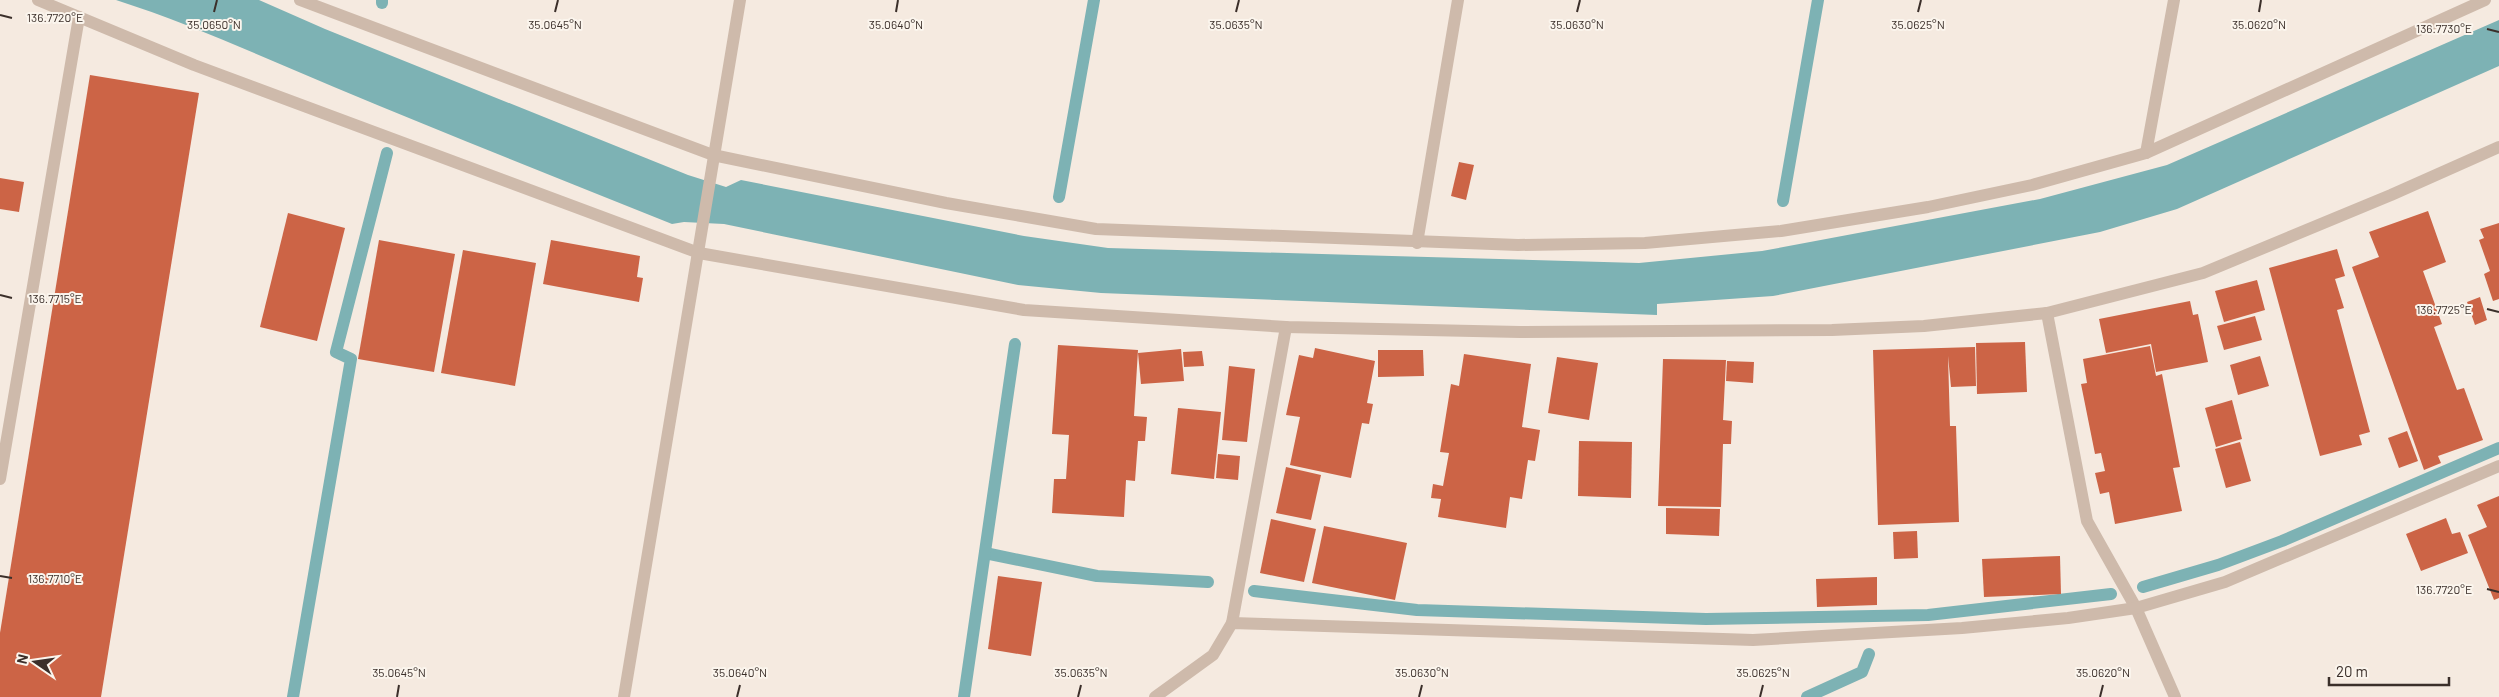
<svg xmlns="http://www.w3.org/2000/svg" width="2499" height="697" font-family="Barlow,sans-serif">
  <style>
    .water { fill: #7db2b4 }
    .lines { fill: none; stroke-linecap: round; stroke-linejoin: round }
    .stream { stroke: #7db2b4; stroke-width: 12 }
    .building { fill: #cc6446 }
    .minor { stroke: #cebaab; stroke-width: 12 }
    .ticks { fill: none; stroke: #3b2f2a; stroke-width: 2 }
    .ticks-label { font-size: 12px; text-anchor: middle; fill: #3b2f2a; stroke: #fbf5ed; stroke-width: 4; stroke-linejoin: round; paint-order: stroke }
  </style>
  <rect width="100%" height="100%" fill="#f5eae0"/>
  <!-- water -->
  <path class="water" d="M116,0H259L325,29L688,175L726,187L741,180L1024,236L1108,248L1639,263L1762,251L2040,199L2167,165L2499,20V66L2177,209L2100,232L1773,296L1657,304V315L1101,293L1018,285L724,224L684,222L672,224C560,179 446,134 334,87C262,57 191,24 116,0Z"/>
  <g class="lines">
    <!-- stream -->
    <g class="stream">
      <path d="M382,3V0"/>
      <path d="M1059,197L1094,0"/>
      <path d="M1783,201L1818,0"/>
      <path d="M985,553L1097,576L1208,582"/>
      <path d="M2143,587L2218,565L2282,541L2499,448"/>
      <path d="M1254,591L1417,610L1706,619L1928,615L2111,594"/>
      <path d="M293,697L351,359L336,352L387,153"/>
      <path d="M964,697L1015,344"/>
      <path d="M1807,697L1862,672L1869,654"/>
    </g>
  </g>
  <!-- building -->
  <g class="building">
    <path d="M90,75L199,93L101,697H0V633Z"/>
    <path d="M1459,162L1474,165L1466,200L1451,196Z"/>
    <path d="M0,178L24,182L19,212L0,209Z"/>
    <path d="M2428,211L2446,262L2423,271L2442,324L2434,327L2457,390L2464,388L2483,440L2438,456L2441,463L2424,470L2352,267L2379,257L2369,232Z"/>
    <path d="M288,213L345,228L317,341L260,327Z"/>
    <path d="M2499,223V299L2493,301L2484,274L2490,271L2479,240L2484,238L2480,229Z"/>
    <path d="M379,240L455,254L434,372L358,359Z"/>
    <path d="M551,240L640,256L637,277L643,278L639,302L543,284Z"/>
    <path d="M2337,249L2345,276L2335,279L2344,308L2337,310L2370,432L2359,435L2362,445L2320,456L2269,268Z"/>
    <path d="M463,250L536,263L515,386L441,373Z"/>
    <path d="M2257,280L2265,310L2224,322L2215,291Z"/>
    <path d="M2480,297L2487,320L2475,325L2467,302Z"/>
    <path d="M2190,301L2193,315L2198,314L2208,362L2156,372L2151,344L2106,353L2099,319Z"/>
    <path d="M2255,316L2262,340L2224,350L2217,326Z"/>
    <path d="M2025,342L2027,392L1977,394L1976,343Z"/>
    <path d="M1058,345L1138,350L1134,416L1147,417L1145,441H1138L1135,481L1126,480L1124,517L1052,513L1054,479H1066L1069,435L1052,434Z"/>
    <path d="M2150,346L2156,376L2162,374L2180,467L2173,468L2182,511L2115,524L2109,492L2100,494L2095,473L2105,471L2101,453L2095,454L2081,384L2087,383L2083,359Z"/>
    <path d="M1975,347L1976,386L1951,387L1948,356L1950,426H1956L1959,522L1878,525L1873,350Z"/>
    <path d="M1315,348L1375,361L1367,403L1373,404L1369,424L1362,423L1351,478L1290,465L1300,417L1286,415L1299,355L1313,358Z"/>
    <path d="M1181,349L1184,381L1141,384L1138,353Z"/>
    <path d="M1378,350H1423L1424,376L1378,377Z"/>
    <path d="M1202,351L1204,366L1184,367L1183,352Z"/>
    <path d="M1464,354L1531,364L1522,427L1540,430L1535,461L1528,460L1522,499L1510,497L1506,528L1438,517L1441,499L1431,498L1433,484L1443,486L1449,453L1440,452L1451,384L1459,386Z"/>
    <path d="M2260,356L2269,386L2238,395L2230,365Z"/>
    <path d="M1557,357L1598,363L1589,420L1548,413Z"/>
    <path d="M1663,359L1726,360L1723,420L1732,421L1731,444H1723L1721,507L1658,506Z"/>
    <path d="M1727,361L1754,362L1753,383L1726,381Z"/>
    <path d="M1229,366L1255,369L1247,442L1222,440Z"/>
    <path d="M2232,400L2242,439L2216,447L2205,408Z"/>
    <path d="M1178,408L1221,412L1214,479L1171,474Z"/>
    <path d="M2407,431L2418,461L2399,468L2388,438Z"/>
    <path d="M1579,441L1632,442L1631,498L1578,496Z"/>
    <path d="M2240,442L2251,481L2226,488L2215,449Z"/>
    <path d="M1218,454L1240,456L1238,480L1216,478Z"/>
    <path d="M1286,467L1321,475L1311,520L1276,513Z"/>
    <path d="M2499,496V598L2494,600L2468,535L2487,527L2477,505Z"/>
    <path d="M1666,508L1720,509L1719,536L1666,534Z"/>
    <path d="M2446,518L2452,534L2460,532L2468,553L2421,571L2406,534Z"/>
    <path d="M1271,519L1316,529L1304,582L1260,573Z"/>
    <path d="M1324,526L1407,543L1395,600L1312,583Z"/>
    <path d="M1917,531L1918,558L1894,559L1893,532Z"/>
    <path d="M2060,556L2061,594L1984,597L1982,559Z"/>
    <path d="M998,576L1042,582L1031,656L988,649Z"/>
    <path d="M1877,577V605L1817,607L1816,579Z"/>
  </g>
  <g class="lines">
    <!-- minor -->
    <g class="minor">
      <path d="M38,0L194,65L699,253L1024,310L1286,327L1520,332L1832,330L1924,326L2047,313L2203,273L2391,195L2499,147"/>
      <path d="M300,0L713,155L946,203L1096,229L1518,245L1645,243L1781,231L1928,207L2032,185L2146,153L2485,0"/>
      <path d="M2146,153L2174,0"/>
      <path d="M1417,243L1458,0"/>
      <path d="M2047,313L2087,521L2136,608L2175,697"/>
      <path d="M0,479L79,17"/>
      <path d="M1232,623L1286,327"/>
      <path d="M624,697L740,0"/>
      <path d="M1155,697L1213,655L1232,623L1753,640L1962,628L2068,618L2136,608L2225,582L2499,466"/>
    </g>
  </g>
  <!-- ticks -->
  <path class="ticks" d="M214,12L217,0M555,12L558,0M896,12L898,0M1236,12L1239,0M1577,12L1580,0M1918,12L1921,0M2259,12L2261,0M0,15L12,18M2487,29L2499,32M0,295L12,298M2487,309L2499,312M0,576L12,578M2487,589L2499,592M397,697L399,685M737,697L740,685M1078,697L1081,685M1419,697L1422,685M1760,697L1763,685M2100,697L2103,685"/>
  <g class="ticks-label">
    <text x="55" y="22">136.7720°E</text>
    <text x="1918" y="29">35.0625°N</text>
    <text x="214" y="29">35.0650°N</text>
    <text x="555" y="29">35.0645°N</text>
    <text x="896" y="29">35.0640°N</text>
    <text x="1236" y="29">35.0635°N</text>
    <text x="1577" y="29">35.0630°N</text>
    <text x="2259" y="29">35.0620°N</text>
    <text x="2444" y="33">136.7730°E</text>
    <text x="55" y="303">136.7715°E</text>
    <text x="2444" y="314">136.7725°E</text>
    <text x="55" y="583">136.7710°E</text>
    <text x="2444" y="594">136.7720°E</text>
    <text x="399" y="677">35.0645°N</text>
    <text x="740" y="677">35.0640°N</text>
    <text x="1081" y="677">35.0635°N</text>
    <text x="1422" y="677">35.0630°N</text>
    <text x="1763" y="677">35.0625°N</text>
    <text x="2103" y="677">35.0620°N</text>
  </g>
  <!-- north arrow -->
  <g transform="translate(35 662) rotate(283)" stroke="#fbf5ed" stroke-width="4" paint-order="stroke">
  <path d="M0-4L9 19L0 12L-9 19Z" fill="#3b2f2a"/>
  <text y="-8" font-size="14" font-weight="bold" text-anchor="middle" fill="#3b2f2a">N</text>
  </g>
  <!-- scale -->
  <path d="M2329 677v8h120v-8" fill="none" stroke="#3b2f2a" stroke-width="2.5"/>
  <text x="2336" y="677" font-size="15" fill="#3b2f2a" stroke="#fbf5ed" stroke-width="4" paint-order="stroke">20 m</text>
</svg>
